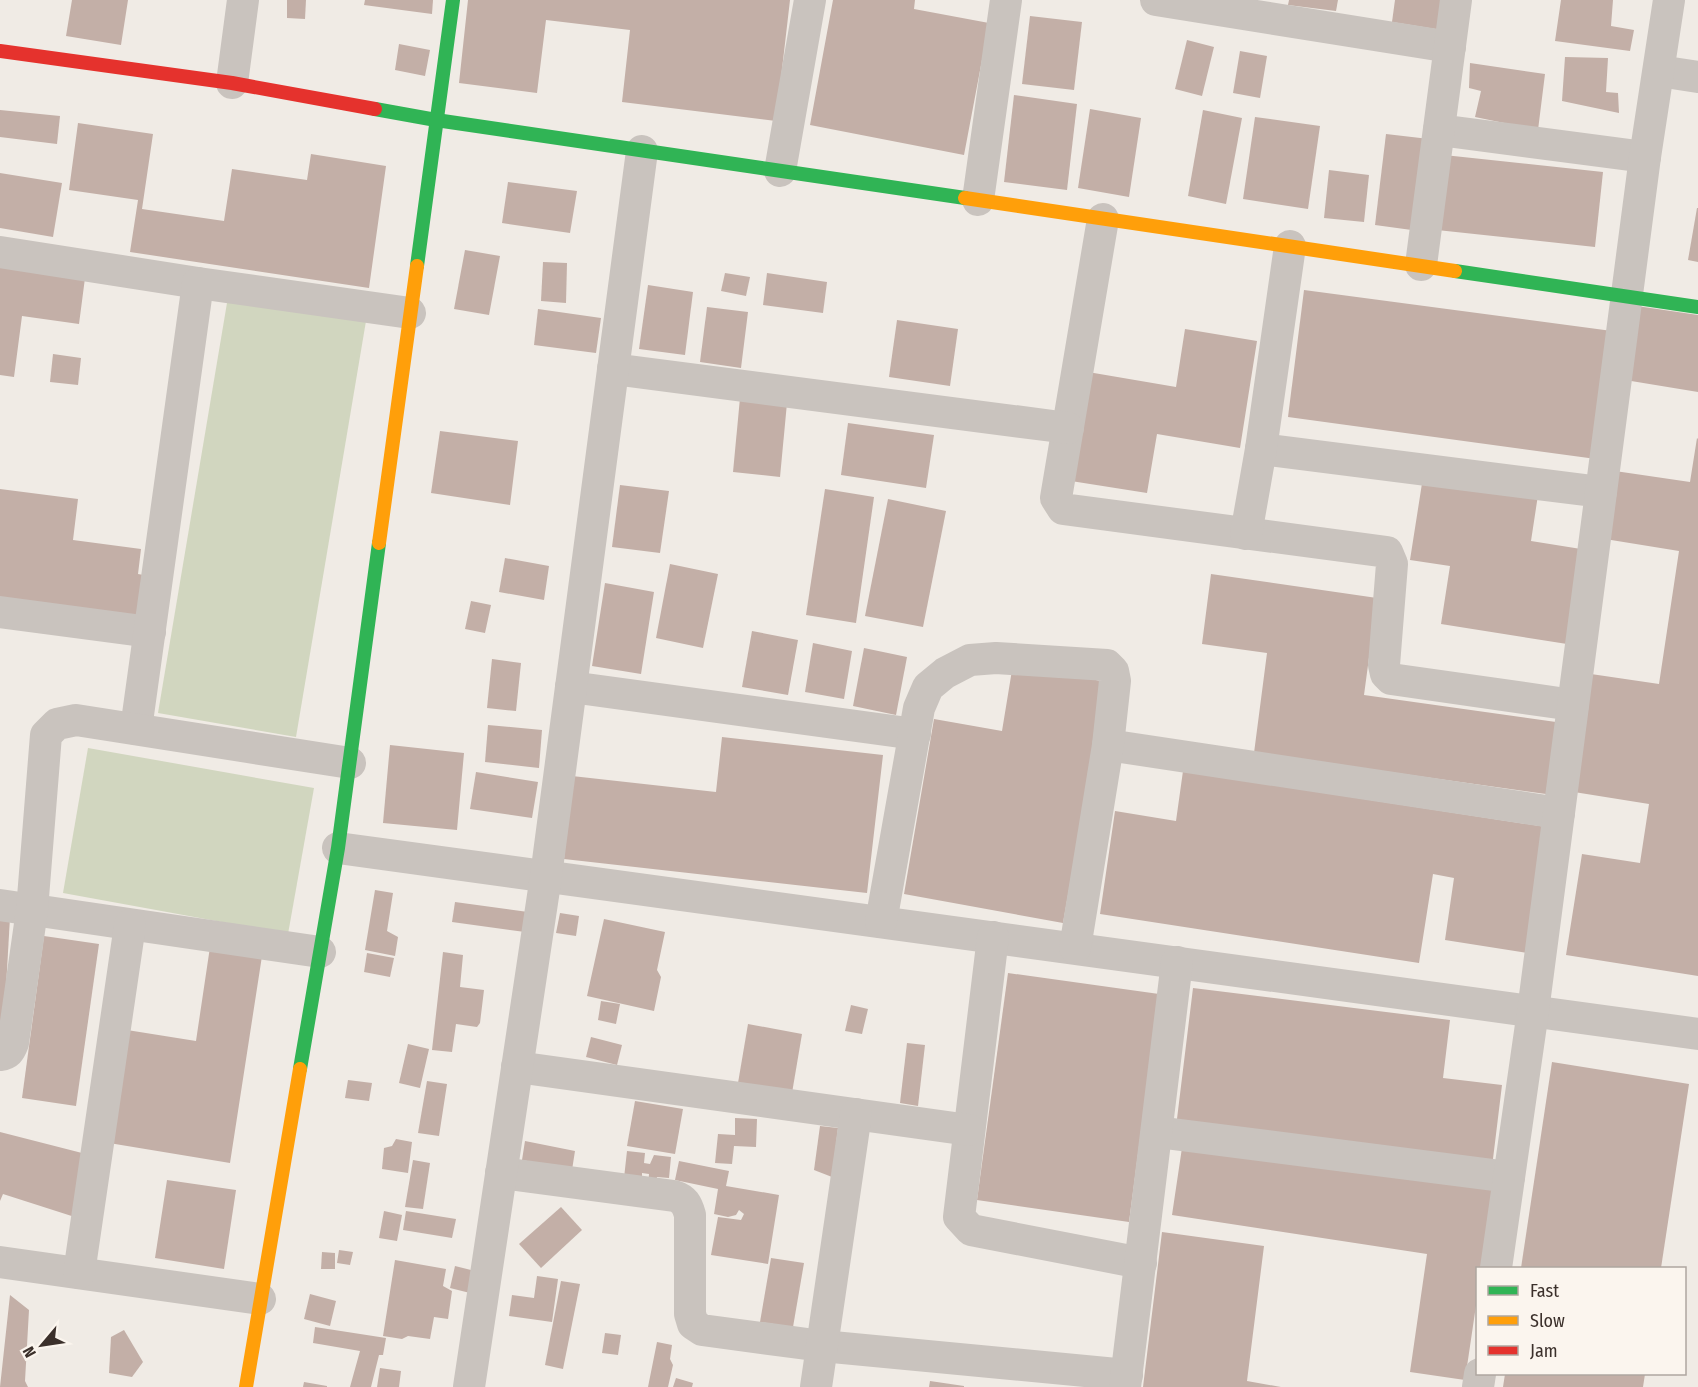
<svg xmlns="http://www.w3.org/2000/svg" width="1698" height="1387" font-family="'Fira Sans Condensed',sans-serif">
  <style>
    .green { fill: #d1d6bf }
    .building { fill: #c3afa7 }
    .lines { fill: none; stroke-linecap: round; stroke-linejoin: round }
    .street { stroke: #c9c3be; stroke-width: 32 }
    .fast { stroke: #30b455; stroke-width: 14 }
    .slow { stroke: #ff9f0a; stroke-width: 14 }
    .jam { stroke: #e5322d; stroke-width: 14 }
  </style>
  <rect width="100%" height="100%" fill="#f0ebe5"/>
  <!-- green -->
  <g class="green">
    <path d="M228,297L366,321L296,737L158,713Z"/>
    <path d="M88,748L314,788L288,934L63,893Z"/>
  </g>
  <!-- building -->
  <g class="building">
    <path d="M72,0H128L121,45L66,36Z"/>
    <path d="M287,0H306L305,19L287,18Z"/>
    <path d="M365,0H433L432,14L364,5Z"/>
    <path d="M468,0H790L776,121L622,102L630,30L546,20L537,93L459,83Z"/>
    <path d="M833,0H915L914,9L989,23L964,155L810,125Z"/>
    <path d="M1289,0H1338L1336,11L1288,5Z"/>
    <path d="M1395,0H1446L1442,30L1392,22Z"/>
    <path d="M1561,0H1613L1611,26L1634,30L1630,51L1555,41Z"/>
    <path d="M1030,16L1082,22L1074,90L1022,84Z"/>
    <path d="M1187,40L1214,47L1202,96L1175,89Z"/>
    <path d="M399,44L430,50L425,76L395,70Z"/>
    <path d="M1240,51L1267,56L1260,98L1233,93Z"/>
    <path d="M1565,57L1608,58L1606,92L1618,93L1619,113L1562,101Z"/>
    <path d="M1470,63L1545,74L1538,130L1475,117L1481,91L1469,88Z"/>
    <path d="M1014,95L1077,104L1067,190L1004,182Z"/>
    <path d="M1090,109L1141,118L1129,197L1078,188Z"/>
    <path d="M0,110L60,116L57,144L0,137Z"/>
    <path d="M1203,110L1242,118L1226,204L1188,196Z"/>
    <path d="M1255,117L1320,126L1308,209L1243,199Z"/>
    <path d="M78,123L153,134L142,209L224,221L232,169L307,180L311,154L386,166L369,288L130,252L138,200L69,190Z"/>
    <path d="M1386,134L1429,139L1419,231L1375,225Z"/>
    <path d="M1444,155L1603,172L1595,247L1437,230Z"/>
    <path d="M1329,170L1369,175L1364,222L1324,218Z"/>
    <path d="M0,173L62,183L53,237L0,228Z"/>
    <path d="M508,182L577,191L570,233L502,223Z"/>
    <path d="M1697,208H1698V262L1688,260Z"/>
    <path d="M465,250L500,256L489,315L454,309Z"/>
    <path d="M543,262L567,263L566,303L541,301Z"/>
    <path d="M0,266L85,278L79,324L22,316L14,377L0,375Z"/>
    <path d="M725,273L750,277L746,296L721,291Z"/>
    <path d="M767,273L827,282L823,313L763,305Z"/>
    <path d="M648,285L693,292L685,355L639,349Z"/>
    <path d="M1304,290L1612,331L1596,459L1288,417Z"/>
    <path d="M1630,305L1698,315V392L1619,379Z"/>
    <path d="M707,307L748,312L741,368L700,362Z"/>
    <path d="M538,309L601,318L596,353L534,345Z"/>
    <path d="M897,320L958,329L950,386L889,377Z"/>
    <path d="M1185,329L1257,341L1240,448L1157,434L1147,493L1071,481L1088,372L1176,387Z"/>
    <path d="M53,354L81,358L78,385L50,382Z"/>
    <path d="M740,398L787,403L780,477L733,472Z"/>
    <path d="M848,423L934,435L926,488L841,475Z"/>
    <path d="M440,431L518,441L510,505L431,493Z"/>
    <path d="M1697,438L1698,439V976L1566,955L1582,854L1640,863L1649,804L1574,792L1591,674L1659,684L1679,551L1605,539L1615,471L1690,482Z"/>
    <path d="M1423,477L1538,495L1531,541L1581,549L1567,644L1441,624L1450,566L1410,560Z"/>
    <path d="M620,485L669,491L660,553L612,547Z"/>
    <path d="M0,489L78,499L73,540L141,549L138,574L149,576L144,617L0,598Z"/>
    <path d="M825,489L874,497L856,623L806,615Z"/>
    <path d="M888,499L946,511L923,627L865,616Z"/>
    <path d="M505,558L549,566L544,600L499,592Z"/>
    <path d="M670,564L718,574L703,648L656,638Z"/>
    <path d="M1211,574L1377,598L1364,695L1556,722L1546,794L1254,753L1267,653L1202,644Z"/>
    <path d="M605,583L654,592L641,674L592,666Z"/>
    <path d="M471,601L491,605L485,633L465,629Z"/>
    <path d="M752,631L798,640L788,695L742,687Z"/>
    <path d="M813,643L852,651L844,699L805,692Z"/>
    <path d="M864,648L907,657L896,715L853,706Z"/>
    <path d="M492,659L521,663L516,711L487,708Z"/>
    <path d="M1013,664L1106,682L1063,923L904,894L934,719L1002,731Z"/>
    <path d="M488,725L542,730L539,768L485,762Z"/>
    <path d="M722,737L883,755L867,893L564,859L572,776L716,792Z"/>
    <path d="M390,745L464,753L457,830L383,823Z"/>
    <path d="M1183,771L1546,827L1527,953L1445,940L1454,878L1433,874L1419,963L1100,914L1115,811L1176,821Z"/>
    <path d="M476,772L538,782L532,818L470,809Z"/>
    <path d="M375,890L393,893L387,931L398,937L395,956L365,950Z"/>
    <path d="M455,902L528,912L525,932L452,922Z"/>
    <path d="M560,913L579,916L576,936L556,933Z"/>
    <path d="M0,915L10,917L4,1023H0Z"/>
    <path d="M604,919L665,932L657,970L661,977L654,1011L587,996Z"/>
    <path d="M44,936L99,944L76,1106L22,1098Z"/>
    <path d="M210,947L262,956L230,1163L109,1143L127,1030L196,1041Z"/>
    <path d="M443,952L463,955L460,987L484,990L480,1023L477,1027L456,1024L452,1052L432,1050Z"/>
    <path d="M367,953L394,958L390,977L364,972Z"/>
    <path d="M1008,973L1159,994L1129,1222L977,1200Z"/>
    <path d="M1193,988L1450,1020L1443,1078L1502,1085L1492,1167L1176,1127Z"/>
    <path d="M601,1001L620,1004L616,1024L598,1020Z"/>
    <path d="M851,1005L868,1009L862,1034L845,1031Z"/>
    <path d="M748,1024L802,1034L792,1093L738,1083Z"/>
    <path d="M591,1037L622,1045L617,1065L586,1057Z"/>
    <path d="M907,1043L925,1045L918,1106L900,1103Z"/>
    <path d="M408,1044L429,1049L420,1088L399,1083Z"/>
    <path d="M1552,1062L1689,1084L1661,1268H1521Z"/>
    <path d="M348,1080L372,1083L369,1101L345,1098Z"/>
    <path d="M427,1081L447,1084L439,1136L418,1133Z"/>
    <path d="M635,1101L683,1109L675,1154L627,1146Z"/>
    <path d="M735,1118L757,1119L756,1147L734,1146L732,1164L715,1163L718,1134L735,1135Z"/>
    <path d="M820,1126L838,1128L832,1177L814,1170Z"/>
    <path d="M0,1132L82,1153L81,1219L3,1194L0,1201Z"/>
    <path d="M396,1139L412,1142L408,1173L382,1169L384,1148L392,1146Z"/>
    <path d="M525,1141L575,1151L572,1170L522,1160Z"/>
    <path d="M1183,1141L1493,1188L1481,1268H1478V1292L1465,1380L1410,1372L1427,1254L1172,1215Z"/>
    <path d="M627,1151L645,1153L644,1163L650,1164L654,1155L671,1157L669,1178L657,1177L655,1188L648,1187L649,1174L642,1173V1180L624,1178Z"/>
    <path d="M413,1160L430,1163L423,1209L405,1207Z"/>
    <path d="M679,1161L729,1171L726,1186L779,1195L768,1264L711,1255L718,1217L741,1220L744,1214L739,1210L736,1215L728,1217L714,1214L718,1189L675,1180Z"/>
    <path d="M167,1180L236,1190L224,1269L155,1258Z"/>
    <path d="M561,1207L582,1230L541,1268L519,1244Z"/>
    <path d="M384,1211L402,1215L397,1241L379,1238Z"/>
    <path d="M406,1211L456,1219L452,1238L403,1230Z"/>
    <path d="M1162,1232L1264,1246L1247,1381L1281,1387H1143Z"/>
    <path d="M339,1250L353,1252L350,1265L337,1263Z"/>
    <path d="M322,1252L335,1253V1269H321Z"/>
    <path d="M771,1258L804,1263L793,1327L760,1322Z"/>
    <path d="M395,1260L446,1269L443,1286L452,1291L448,1319L434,1317L430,1339L408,1336L402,1339L383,1336Z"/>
    <path d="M455,1266L475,1271L470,1293L450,1288Z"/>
    <path d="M537,1276L558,1279L552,1322L509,1316L512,1295L534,1298Z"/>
    <path d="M561,1281L580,1284L563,1369L545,1365Z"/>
    <path d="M310,1294L336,1301L330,1326L304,1319Z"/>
    <path d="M10,1295L29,1310L25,1381L28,1387H0Z"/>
    <path d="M315,1327L386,1338L383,1355H379L371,1387H350L360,1351L313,1343Z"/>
    <path d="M124,1330L143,1362L132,1377L109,1373L111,1337Z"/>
    <path d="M605,1333L621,1335L618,1355L602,1353Z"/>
    <path d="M657,1342L672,1345L670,1359L673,1365L668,1387H648Z"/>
    <path d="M380,1368L401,1371L399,1387H377Z"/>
    <path d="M1505,1374H1645L1643,1387H1503Z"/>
    <path d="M676,1378L693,1383L692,1387H673Z"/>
    <path d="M930,1381L964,1386V1387H929Z"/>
    <path d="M304,1382L327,1386V1387H303Z"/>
  </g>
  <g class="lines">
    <!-- street -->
    <g class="street">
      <path d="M1156,0L1450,47"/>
      <path d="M1659,71L1698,77"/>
      <path d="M232,83L243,0"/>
      <path d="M1439,130L1645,157"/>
      <path d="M780,171L810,0"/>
      <path d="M978,200L1006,0"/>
      <path d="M1103,219L1056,498L1063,509L1387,552L1392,564L1384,665L1386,674L1391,679L1573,705"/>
      <path d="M0,252L198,283"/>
      <path d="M1421,265L1456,0"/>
      <path d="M613,369L1068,428"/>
      <path d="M1261,449L1601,492"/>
      <path d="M1246,534L1261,449L1290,246"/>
      <path d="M0,612L150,632"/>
      <path d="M571,687L915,734"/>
      <path d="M136,729L198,283L410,313"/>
      <path d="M1108,745L1559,813"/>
      <path d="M338,848L1698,1034"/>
      <path d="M0,905L320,952"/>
      <path d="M881,922L919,708L928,687L945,673L970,660L996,658L1107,665L1113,671L1115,681L1108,745L1075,948"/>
      <path d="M993,937L959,1217L971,1230L1141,1263"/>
      <path d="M0,1055C8,1054 10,1051 13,1043L32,910L46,735L57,724L76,720L350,763"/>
      <path d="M517,1067L969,1130"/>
      <path d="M1157,1132L1509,1177"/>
      <path d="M501,1173L674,1196C684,1199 687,1204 690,1215V1314L693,1324L702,1330L822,1346L1127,1375"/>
      <path d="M0,1262L260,1299"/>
      <path d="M1496,1268L1533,1011L1645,157L1669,0"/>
      <path d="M79,1273L130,925"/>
      <path d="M469,1387L546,876L642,151"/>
      <path d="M816,1387L856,1114"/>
      <path d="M1125,1387L1177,962"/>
      <path d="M1478,1387L1480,1374"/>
    </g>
    <!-- fast -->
    <g class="fast">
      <path d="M375,109L436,120L965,198"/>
      <path d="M417,266L453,0"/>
      <path d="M1455,271L1698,307"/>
      <path d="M300,1069L338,848L379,543"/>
    </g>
    <!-- slow -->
    <g class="slow">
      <path d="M965,198L1455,271"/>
      <path d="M379,543L417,266"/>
      <path d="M246,1387L300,1069"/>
    </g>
    <!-- jam -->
    <path class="jam" d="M0,51L232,83L375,109"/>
  </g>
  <!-- legend -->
  <rect x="1476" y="1267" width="210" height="108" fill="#fbf5ee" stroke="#aea6a0" stroke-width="1.5"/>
  <rect x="1488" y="1286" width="30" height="9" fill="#30b455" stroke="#aea6a0" stroke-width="1.5"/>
  <text x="1530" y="1297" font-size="18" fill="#3b302b">Fast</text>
  <rect x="1488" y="1316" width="30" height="9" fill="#ff9f0a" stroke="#aea6a0" stroke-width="1.5"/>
  <text x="1530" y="1327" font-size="18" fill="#3b302b">Slow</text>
  <rect x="1488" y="1346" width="30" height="9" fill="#e5322d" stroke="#aea6a0" stroke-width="1.5"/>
  <text x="1530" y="1357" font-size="18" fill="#3b302b">Jam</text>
  <!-- north arrow -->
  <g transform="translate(42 1345) rotate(241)" stroke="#fbf5ee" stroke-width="4.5" paint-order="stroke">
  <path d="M0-4.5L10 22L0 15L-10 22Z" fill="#3b302b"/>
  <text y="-9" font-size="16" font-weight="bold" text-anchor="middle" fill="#3b302b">N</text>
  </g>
</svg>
